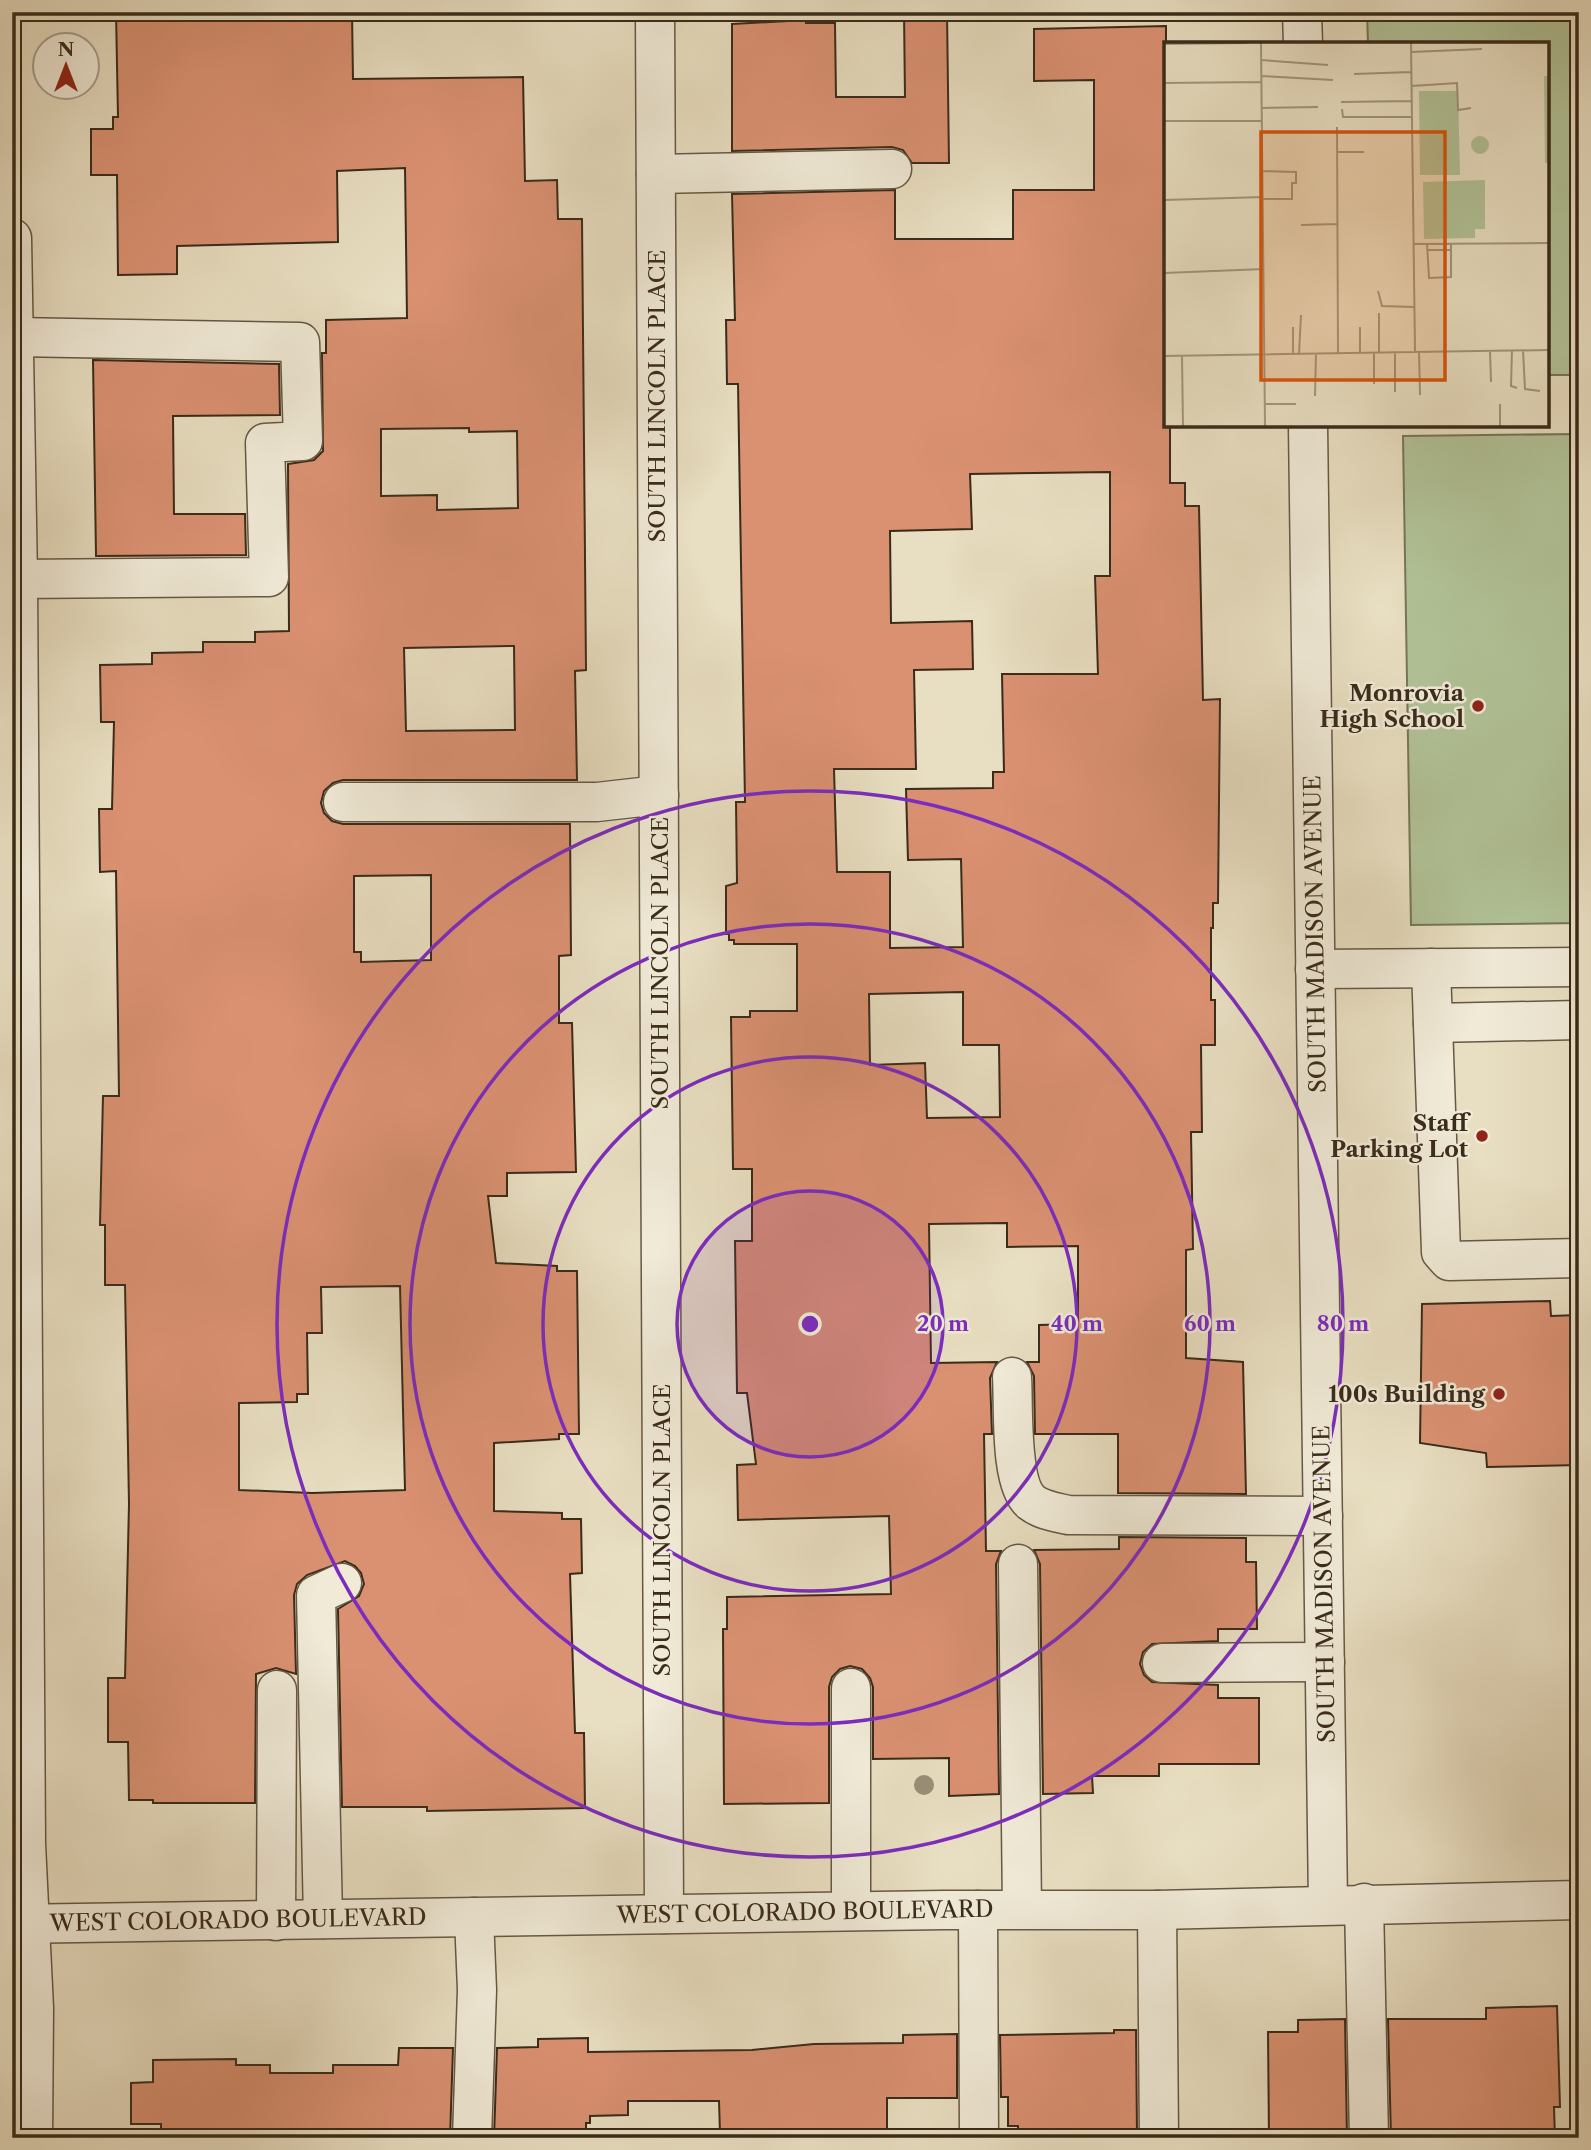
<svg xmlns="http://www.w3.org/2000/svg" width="1591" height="2150" font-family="'Libre Caslon Text',serif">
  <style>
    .green { fill: #b1c297; stroke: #767658; stroke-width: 2 }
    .building { fill: #da9172; stroke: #3a2b1a; stroke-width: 2; fill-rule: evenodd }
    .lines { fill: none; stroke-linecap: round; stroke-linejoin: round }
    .minor-casing { stroke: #665844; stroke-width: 41 }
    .minor { stroke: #f0ead7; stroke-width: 38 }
    .tree { fill: #999076 }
    .ring { fill: none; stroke: #7b2cbf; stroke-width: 3.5 }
    .poi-dot { fill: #8f2418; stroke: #f0ead7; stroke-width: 2.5 }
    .labels { text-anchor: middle; stroke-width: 5; stroke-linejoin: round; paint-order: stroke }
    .street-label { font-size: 23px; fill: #3a2b1a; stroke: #f0ead7 }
    .poi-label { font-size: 23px; font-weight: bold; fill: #3a2b1a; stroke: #f0ead7; text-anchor: end }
    .inset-road { fill: none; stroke: #a2967e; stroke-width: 2 }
    .view { fill: #d7540d; fill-opacity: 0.15; stroke: #d7540d; stroke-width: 3.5 }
    .inset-edge { fill: none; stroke: #3a2b1a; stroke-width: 3.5 }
    .centre { fill: #7b2cbf; stroke: #f0ead7; stroke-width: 3.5 }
    .ring-label { font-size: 21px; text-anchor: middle; font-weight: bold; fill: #7b2cbf; stroke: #f0ead7; stroke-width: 5; stroke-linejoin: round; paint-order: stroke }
  </style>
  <rect width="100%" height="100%" fill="#e8dec1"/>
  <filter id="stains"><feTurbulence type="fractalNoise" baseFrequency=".00286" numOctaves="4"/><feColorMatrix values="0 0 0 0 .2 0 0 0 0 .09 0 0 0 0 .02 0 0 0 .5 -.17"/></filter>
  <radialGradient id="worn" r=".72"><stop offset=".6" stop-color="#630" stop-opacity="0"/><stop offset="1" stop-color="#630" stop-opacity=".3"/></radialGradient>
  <!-- green -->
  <g class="green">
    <path d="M1367,12H1579V375H1547V44H1368Z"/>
    <path d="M1579,434V923L1411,925L1403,436Z"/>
  </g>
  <!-- building -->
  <g class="building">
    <path d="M116,12H352L353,79L523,77L525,181L557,180L558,219H582L586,670L575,671L577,780H343L333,783L324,791L321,803L324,813L332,821L343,824H570L571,955L559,956V1023H572L576,1172L507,1173V1196H488L496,1263L557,1266V1271H577L579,1434H559V1439L494,1443V1511L562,1513V1519H581L582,1573L570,1574L575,1733H584L585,1808L427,1811V1807H342L338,1609L359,1596L364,1584L361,1573L355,1566L345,1561L307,1575L297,1584L294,1595L296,1674L276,1668L256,1674L255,1803H153V1800H129L128,1742H108V1678H125L129,1504L125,1285H105V1225H100L103,1096H119L116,871L100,872L99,809H112L114,722H101L100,665L152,664V653L203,652V642H255V632L289,631L288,464L314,460L323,451L322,353H326V320L407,318L405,168L337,171L338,242L177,246V274L118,275L117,175H91V129H113V117H118ZM469,428V432L517,431L518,508L437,510V495L381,496V429ZM514,646L515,730L406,731L404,648ZM431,875V960L361,962V952H354V876ZM400,1286L405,1490L312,1493L239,1490V1403L297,1402V1394H308L307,1333H322L321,1287Z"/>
    <path d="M904,12H947L949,163H912L903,150L892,147L732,151V24L806,20V23H835L836,97H905Z"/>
    <path d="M1166,26V425H1170V483H1185V506H1199L1203,700L1220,699L1218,903H1213V928H1211V1000H1215V1045H1201L1202,1132H1191L1193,1249L1186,1250V1358L1243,1362L1246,1494L1118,1493V1434H1035L1034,1376L1027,1362H1039V1325L1078,1324V1246L1007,1247V1223L929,1224L931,1363L997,1362L990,1378L992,1434H984L986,1551H1001L996,1564L999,1794L949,1796V1758L873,1759V1687L870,1678L862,1669L850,1666L840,1669L832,1677L829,1687V1803L724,1804L723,1629H727V1597L891,1594L889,1516L738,1520L737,1465L756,1464L747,1393H737L735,1241H752V1169H733L731,1017H750V1011H797V944H734V940H729V934H726V886L737,883L736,802H745L738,384H727L726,320H735L732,194L895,190V239H1013V190H1094V80L1034,81V29ZM1110,472V576H1095L1098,674H1002L1004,772H993V788L906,789L908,860L961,859L963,947L890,948V872H837L834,769H916L914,670L973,669L972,621L891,623L890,531L972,529L970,474ZM963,992V1045H999L1000,1117L927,1118L925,1063L870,1065L869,994Z"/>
    <path d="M93,360L279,364L280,415L173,416L174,514H245L246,555L96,556Z"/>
    <path d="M1550,1301L1551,1316L1579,1315V1465L1487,1467L1486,1453L1420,1443L1422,1304Z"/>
    <path d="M1119,1537L1246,1538V1562H1256L1257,1629H1218V1641L1152,1644L1143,1652L1140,1664L1144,1675L1152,1682L1218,1685V1698H1259V1764H1159V1776H1092L1093,1793L1043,1794L1040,1564L1034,1550L1119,1549Z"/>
    <path d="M1557,2006L1560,2107H1554L1555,2138H1391L1388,2019H1486V2008Z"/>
    <path d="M1345,2019L1347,2138H1269L1268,2032H1298V2020Z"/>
    <path d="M1114,2030H1136L1137,2134L1060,2133V2137H1018V2126H1008V2097H1001L1000,2035L1114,2033Z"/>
    <path d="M957,2034V2098H887V2138H730L729,2132L720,2133L719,2101H628V2115L590,2116V2123H586V2138H494L497,2048L538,2047V2039L588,2038V2052L752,2050L814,2044L903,2043V2035Z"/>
    <path d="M399,2048H453L450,2138H199V2133L161,2134V2124H131V2083L153,2082V2060L236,2059V2065H270V2073H333V2065H398Z"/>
  </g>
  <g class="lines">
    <defs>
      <g id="minor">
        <path d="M655,12L664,1914"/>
        <path d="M1302,12L1303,44"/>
        <path d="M656,174L892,169"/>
        <path d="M12,238L18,579L26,1844L34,2008L33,2138"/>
        <path d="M14,337L300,342L303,441L265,443L269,577L18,579"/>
        <path d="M1308,425L1328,1904"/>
        <path d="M343,802H597L659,795"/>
        <path d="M1431,968L1441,1252L1449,1261L1579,1258"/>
        <path d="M1315,969L1579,967"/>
        <path d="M1433,1023L1579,1020"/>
        <path d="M1012,1377C1014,1406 1009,1483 1031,1502C1041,1510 1055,1512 1068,1515L1323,1516"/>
        <path d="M1018,1564L1022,1909"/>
        <path d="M1162,1663L1325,1662"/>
        <path d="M851,1688V1911"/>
        <path d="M1364,1903L1369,2138"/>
        <path d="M978,1910L979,2138"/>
        <path d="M1157,1910L1159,2138"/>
        <path d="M323,1919L316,1595L342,1583"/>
        <path d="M276,1921L277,1690"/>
        <path d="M12,1924L944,1910H1157L1579,1900"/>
        <path d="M472,2138L477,1990L474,1917"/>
      </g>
    </defs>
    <!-- minor casing -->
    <use href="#minor" class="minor-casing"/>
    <!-- minor -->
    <use href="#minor" class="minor"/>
  </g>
  <!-- trees -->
  <circle class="tree" cx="924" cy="1785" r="10"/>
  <!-- distance rings -->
  <circle cx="810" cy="1324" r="133" fill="#7b2cbf" fill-opacity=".12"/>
  <g class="ring">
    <circle cx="810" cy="1324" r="133"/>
    <circle cx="810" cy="1324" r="267"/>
    <circle cx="810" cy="1324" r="400"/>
    <circle cx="810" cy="1324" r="533"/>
  </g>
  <!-- markers -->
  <g class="poi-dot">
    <circle cx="1478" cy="706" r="7"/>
    <circle cx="1482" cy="1136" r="7"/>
    <circle cx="1499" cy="1394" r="7"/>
  </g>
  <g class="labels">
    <!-- street labels -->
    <g class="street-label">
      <text transform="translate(657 396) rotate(-90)" y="8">SOUTH LINCOLN PLACE</text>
      <text transform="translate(1315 934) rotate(-91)" y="8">SOUTH MADISON AVENUE</text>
      <text transform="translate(660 963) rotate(-90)" y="8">SOUTH LINCOLN PLACE</text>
      <text transform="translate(662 1530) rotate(-90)" y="8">SOUTH LINCOLN PLACE</text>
      <text transform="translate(1324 1584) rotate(-91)" y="8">SOUTH MADISON AVENUE</text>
      <text transform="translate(805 1912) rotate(-1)" y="8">WEST COLORADO BOULEVARD</text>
      <text transform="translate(238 1920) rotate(-1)" y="8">WEST COLORADO BOULEVARD</text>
    </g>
    <!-- poi labels -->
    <g class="poi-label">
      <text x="1464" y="701">Monrovia<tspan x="1464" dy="26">High School</tspan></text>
      <text x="1468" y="1131">Staff<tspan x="1468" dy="26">Parking Lot</tspan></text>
      <text x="1485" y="1402">100s Building</text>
    </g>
  </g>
  <!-- overview -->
  <g transform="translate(1164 42)">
    <rect width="385" height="385" fill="#e8dec1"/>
    <path d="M380,34H385V121H381ZM255,49H294L296,133H256ZM307 103a9 9 0 1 1 18 0a9 9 0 1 1-18 0ZM321,138V187H311V196L260,197L259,140Z" fill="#b1c297"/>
    <path class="inset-road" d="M97,1L101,384M247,1L251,310M0,2L83,1M247,10L318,7M97,18L164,23M190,32L247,30M97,34L169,38M0,41L98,40M247,44L293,41L294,68L307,66M177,60L247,59M98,66L154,65M178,67L179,75H248M0,79H98M173,85L174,311M173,110H200M99,129L132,130V141H128V157H99M0,158L99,155M137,183L173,182M249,202L385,201M263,202L265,236L287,235V202M263,208H287M0,231L100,227M214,249L218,264L250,265M215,271V311M196,285V311M348,308L347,344L353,346M359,308L361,347L376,349M326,309L327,340M255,310L256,353M210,311V342M231,311V350M129,312V285M135,312L137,273M0,314L385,308M18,314L19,384M151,354L152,311M101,362H132M336,362V384"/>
    <path class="view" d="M97,90H281V338H97Z"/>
    <rect width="385" height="385" class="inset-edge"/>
  </g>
  <circle cx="810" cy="1324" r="10" class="centre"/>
  <g class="ring-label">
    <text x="943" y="1331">20 m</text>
    <text x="1077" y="1331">40 m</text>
    <text x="1210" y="1331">60 m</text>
    <text x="1343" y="1331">80 m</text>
  </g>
  <!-- margin -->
  <rect width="1591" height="2150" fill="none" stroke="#e8dec1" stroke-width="42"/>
  <rect x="14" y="14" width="1563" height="2122" fill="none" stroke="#3a2b1a" stroke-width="3.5"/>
  <rect x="21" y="21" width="1549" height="2108" fill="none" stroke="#3a2b1a" stroke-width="2"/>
  <!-- north arrow -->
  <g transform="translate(66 66)"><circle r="33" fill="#f0ead7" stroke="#a79e8b" stroke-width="2"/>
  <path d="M0-5L12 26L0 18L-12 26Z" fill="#8f2418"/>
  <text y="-10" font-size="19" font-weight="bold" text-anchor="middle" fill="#3a2b1a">N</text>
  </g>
  <rect width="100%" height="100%" filter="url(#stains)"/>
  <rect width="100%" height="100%" fill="url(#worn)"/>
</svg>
